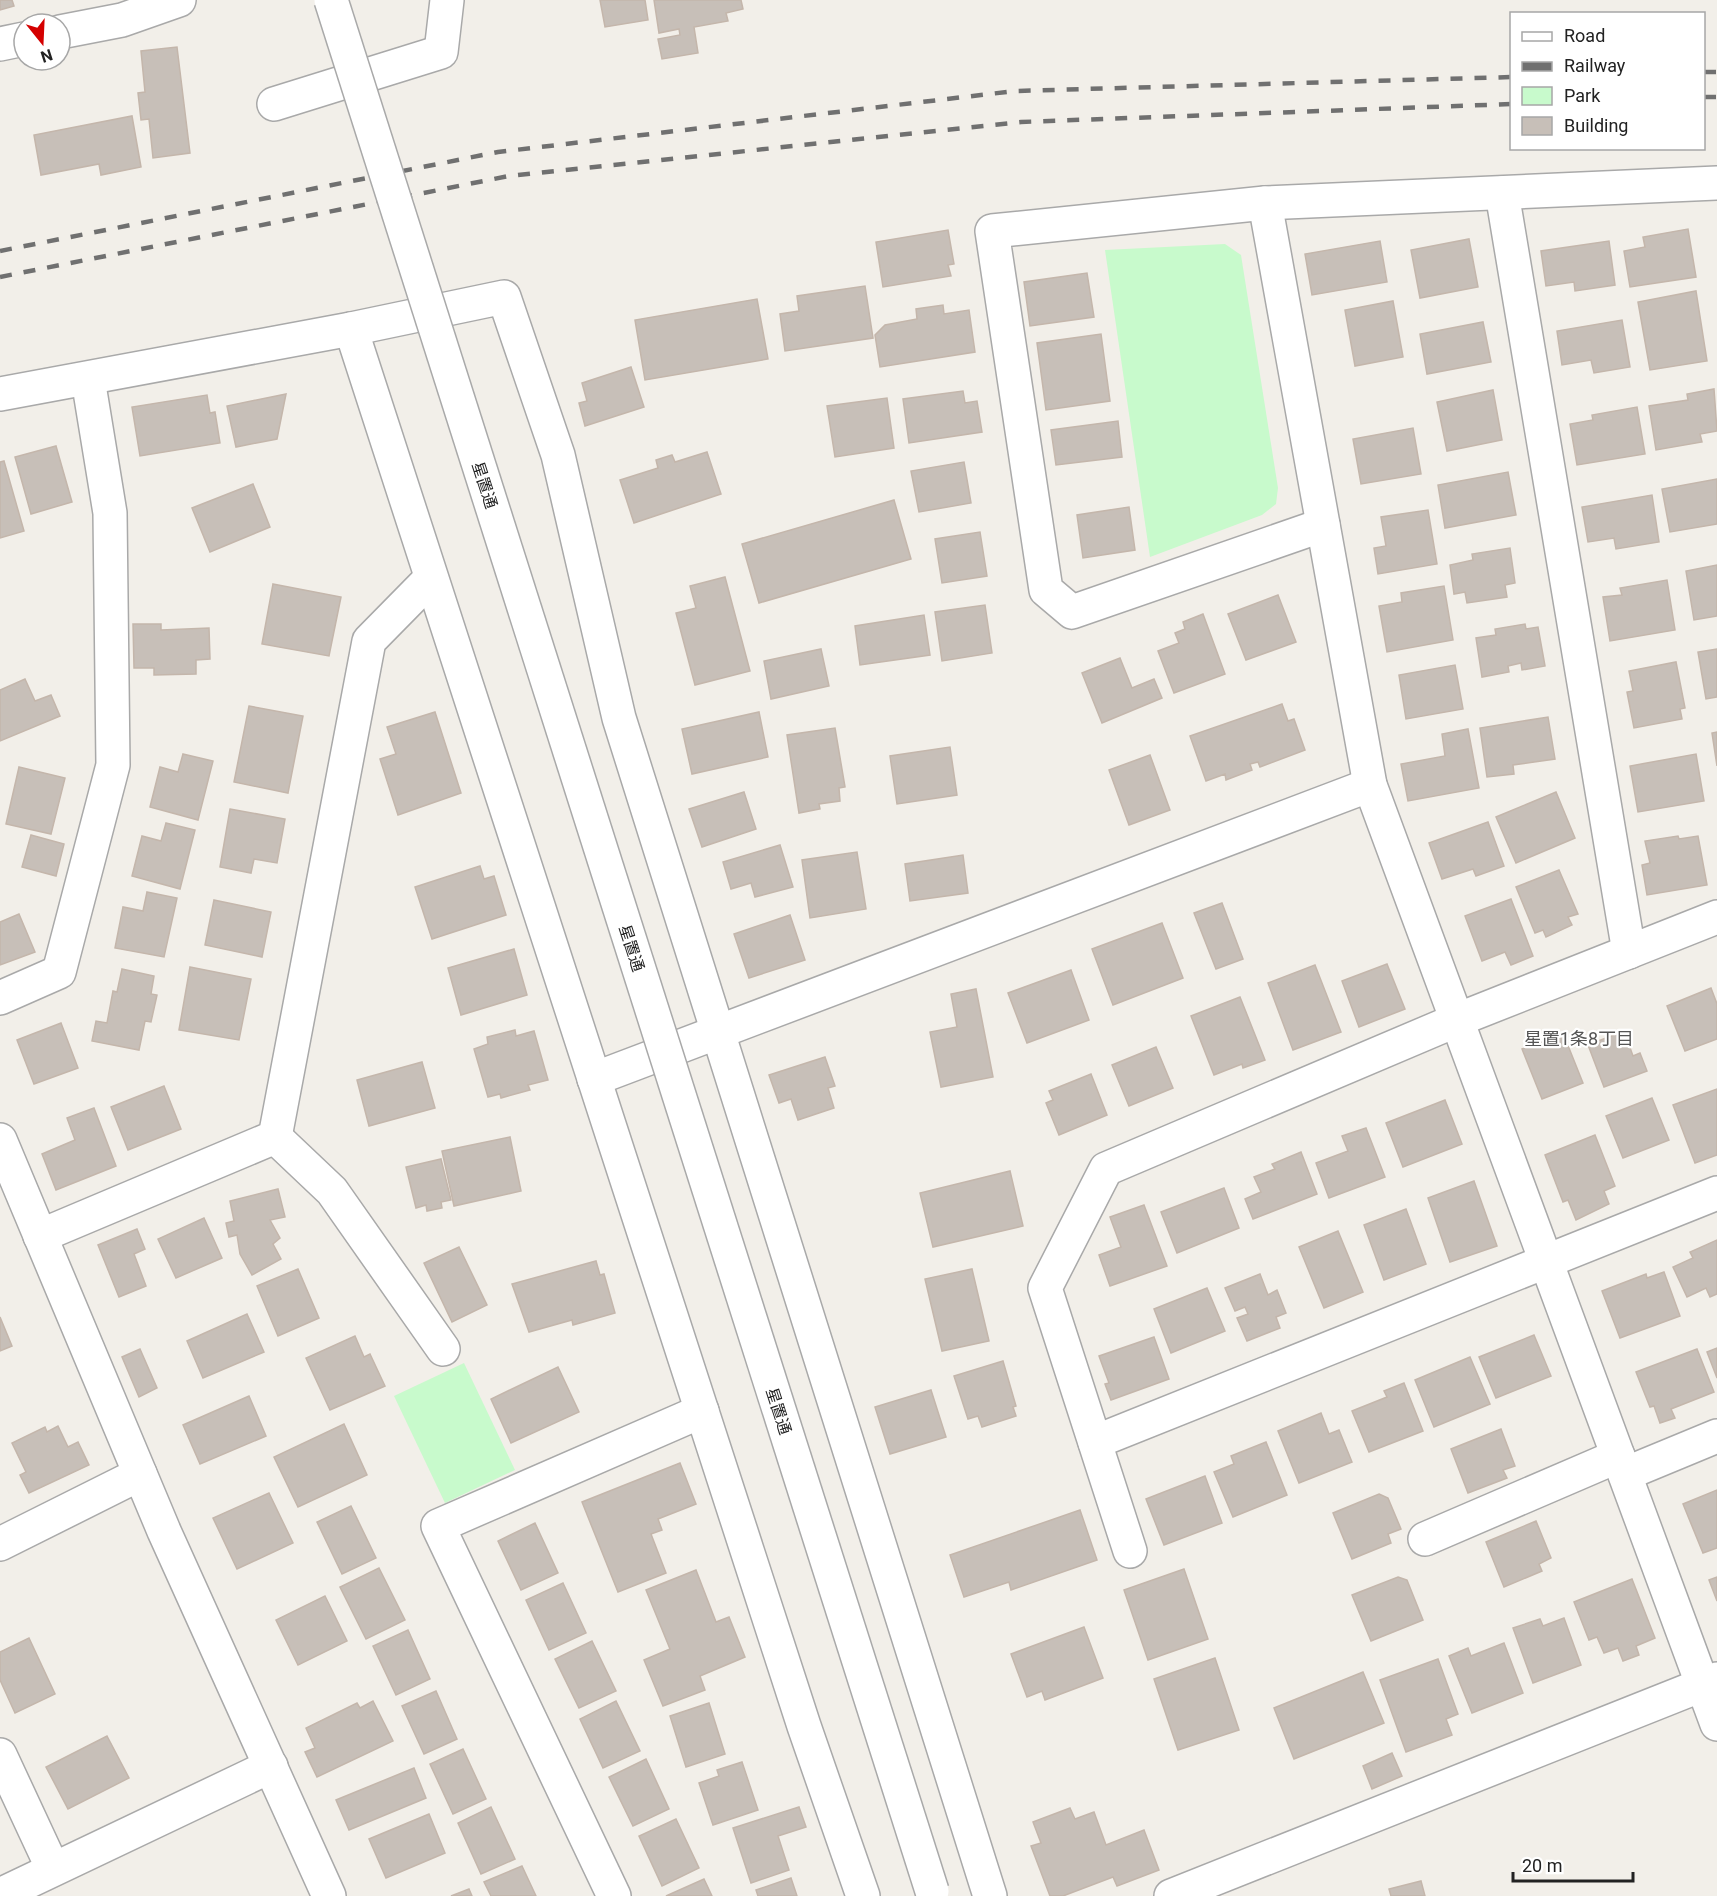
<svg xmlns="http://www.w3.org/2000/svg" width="1717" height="1896" font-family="Roboto,'Noto Sans JP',sans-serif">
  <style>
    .park { fill: #c8facc }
    .building { fill: #c7bfb8; stroke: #c4b6ab; stroke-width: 1.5 }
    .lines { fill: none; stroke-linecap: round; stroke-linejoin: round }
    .minor-casing { stroke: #a9a9a9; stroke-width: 36 }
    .minor { stroke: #fff; stroke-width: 33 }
    .rail { stroke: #707070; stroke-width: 4.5; stroke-dasharray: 12 12; stroke-linecap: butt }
    .minor-bridge-casing { stroke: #a9a9a9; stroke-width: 36; stroke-linecap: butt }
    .minor-bridge { stroke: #fff; stroke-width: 33 }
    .labels { text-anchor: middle; stroke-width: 4.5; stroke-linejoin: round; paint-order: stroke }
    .street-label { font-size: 16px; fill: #222; stroke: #fff }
    .neighbourhood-label { font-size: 18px; fill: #555; stroke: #fff }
  </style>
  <rect width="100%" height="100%" fill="#f2efe9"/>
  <!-- park -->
  <g class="park">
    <path d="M1225,244L1241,255L1278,488L1276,504L1262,515L1150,557L1105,250Z"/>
    <path d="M464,1363L515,1470L445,1503L394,1396Z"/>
  </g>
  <!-- building -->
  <g class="building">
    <path d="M0,0H12L14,6L0,10Z"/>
    <path d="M600,0H645L648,20L605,27Z"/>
    <path d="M654,0H741L743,9L726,13L728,21L694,27L698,53L662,59L658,39L680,35L679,29L659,33Z"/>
    <path d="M177,47L190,153L153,158L149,119L141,120L138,93L145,92L141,51Z"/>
    <path d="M132,116L141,167L101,175L99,164L41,175L34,135Z"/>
    <path d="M1688,229L1696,277L1630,287L1624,251L1645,247L1643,237Z"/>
    <path d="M948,230L954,264L948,265L951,276L883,287L876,242Z"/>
    <path d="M1469,239L1478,287L1420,298L1411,250Z"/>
    <path d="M1380,241L1387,282L1312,295L1305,254Z"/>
    <path d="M1609,241L1615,285L1575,291L1574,282L1546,286L1541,251Z"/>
    <path d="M1087,273L1094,317L1030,326L1024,282Z"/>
    <path d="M865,286L873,338L785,351L780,314L799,311L797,296Z"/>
    <path d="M1696,291L1707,361L1650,370L1638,302Z"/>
    <path d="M757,299L768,359L645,380L635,320Z"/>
    <path d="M1393,301L1403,357L1355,366L1345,310Z"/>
    <path d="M943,305L944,314L969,310L975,352L880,367L875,335L885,325L917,319L916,309Z"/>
    <path d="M1622,320L1630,367L1594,373L1591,360L1562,365L1557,331Z"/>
    <path d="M1483,322L1491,362L1427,374L1420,334Z"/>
    <path d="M1101,334L1110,401L1046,410L1037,343Z"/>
    <path d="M631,367L644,407L585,426L579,403L587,401L582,383Z"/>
    <path d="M1714,389L1717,431L1700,434L1702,442L1656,450L1649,406L1688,400L1687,394Z"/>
    <path d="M1493,390L1502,440L1447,451L1437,402Z"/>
    <path d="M963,391L965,403L977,401L982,432L909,443L903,399Z"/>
    <path d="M286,394L277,439L236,447L227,406Z"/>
    <path d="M207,395L210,413L215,412L220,443L140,456L132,407Z"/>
    <path d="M887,398L894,448L835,457L827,406Z"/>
    <path d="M1637,407L1645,454L1577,465L1570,424L1593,420L1592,415Z"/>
    <path d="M1118,421L1122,457L1056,465L1051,430Z"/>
    <path d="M1413,428L1421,474L1361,484L1353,439Z"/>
    <path d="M56,446L72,502L31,514L15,457Z"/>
    <path d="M707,452L721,494L634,523L620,480L658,468L656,460L672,455L675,462Z"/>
    <path d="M4,461L24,531L0,538V462Z"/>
    <path d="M964,462L971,503L919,512L911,471Z"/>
    <path d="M1508,472L1516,515L1445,528L1438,485Z"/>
    <path d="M1717,479V524L1670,532L1662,489Z"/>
    <path d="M253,484L270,527L210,552L192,508Z"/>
    <path d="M1652,495L1659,542L1616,549L1614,538L1588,542L1582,507Z"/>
    <path d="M894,500L911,559L759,603L742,544Z"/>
    <path d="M1129,507L1135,550L1083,558L1077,515Z"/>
    <path d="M1428,510L1437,564L1378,574L1374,548L1386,546L1381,517Z"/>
    <path d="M980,532L987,576L942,583L935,539Z"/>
    <path d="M1510,548L1515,583L1505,585L1507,597L1467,603L1465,592L1454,594L1450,565L1473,560L1472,554Z"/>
    <path d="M1717,565V616L1694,620L1686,571Z"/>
    <path d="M725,577L750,671L695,685L676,613L696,608L690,586Z"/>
    <path d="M1667,580L1675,630L1610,641L1603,597L1622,595L1620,588Z"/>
    <path d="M273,584L341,597L329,656L262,644Z"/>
    <path d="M1444,586L1453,640L1387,652L1379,606L1402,602L1401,593Z"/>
    <path d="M1278,595L1296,642L1246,660L1228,614Z"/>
    <path d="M985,605L992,653L942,661L935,612Z"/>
    <path d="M1203,614L1225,674L1174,693L1158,651L1179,643L1175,633L1185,629L1183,622Z"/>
    <path d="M924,615L930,655L860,665L855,626Z"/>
    <path d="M133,624H161V630L209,628L210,659L196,660V674L154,675V668H134Z"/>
    <path d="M1525,624L1526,629L1538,627L1545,666L1522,670L1521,663L1508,666L1509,672L1482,677L1476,638L1496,635L1495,629Z"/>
    <path d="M821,649L829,686L771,699L764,661Z"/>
    <path d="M1717,649V697L1706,699L1698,652Z"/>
    <path d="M1120,658L1132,688L1154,679L1162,698L1102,723L1082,673Z"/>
    <path d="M1676,662L1685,708L1680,709L1682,719L1634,728L1627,692L1633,691L1629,671Z"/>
    <path d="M1455,665L1463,709L1406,719L1399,675Z"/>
    <path d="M25,679L35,701L51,695L60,716L0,741V690Z"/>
    <path d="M1282,704L1288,721L1294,719L1305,750L1260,767L1258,762L1250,764L1252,770L1226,780L1225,774L1206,781L1190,736Z"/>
    <path d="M249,706L303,716L288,793L234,782Z"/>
    <path d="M435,712L461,793L398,815L380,759L396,754L387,727Z"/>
    <path d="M759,712L768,757L692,774L682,729Z"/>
    <path d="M1548,717L1555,759L1513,765L1514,774L1487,777L1480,728Z"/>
    <path d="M835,728L845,787L839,788L840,801L819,804L820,809L799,813L787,735Z"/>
    <path d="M1468,729L1479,788L1408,801L1401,764L1445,756L1442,734Z"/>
    <path d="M1717,732V766L1712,733Z"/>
    <path d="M950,747L957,795L897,804L890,756Z"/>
    <path d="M183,754L213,761L198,820L150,807L160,767L178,772Z"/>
    <path d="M1696,754L1704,801L1638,812L1630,766Z"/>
    <path d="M1150,755L1170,810L1129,825L1109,770Z"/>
    <path d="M19,767L65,778L51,834L6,824Z"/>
    <path d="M744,792L756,829L702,847L689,809Z"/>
    <path d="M1556,792L1575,838L1516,863L1496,817Z"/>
    <path d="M230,809L285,819L277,863L254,859L251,873L220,867Z"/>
    <path d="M1488,822L1504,866L1476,876L1473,869L1442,879L1429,843Z"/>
    <path d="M166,823L195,830L180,889L132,876L142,836L161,841Z"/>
    <path d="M31,835L64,844L56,876L22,867Z"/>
    <path d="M1678,836L1679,839L1698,836L1707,885L1647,895L1642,865L1650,863L1645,841Z"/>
    <path d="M780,845L793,887L755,897L751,883L731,889L723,862Z"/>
    <path d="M857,852L866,909L810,918L802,860Z"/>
    <path d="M963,855L968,893L910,901L905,864Z"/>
    <path d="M480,866L484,879L494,876L506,915L432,939L415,887Z"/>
    <path d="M1559,870L1578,914L1568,917L1572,925L1546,937L1543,930L1535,933L1516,887Z"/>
    <path d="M147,892L177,898L164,957L115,948L123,907L143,911Z"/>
    <path d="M1511,899L1533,956L1511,965L1505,952L1482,961L1465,916Z"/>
    <path d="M214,900L271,912L262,957L205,945Z"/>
    <path d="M1222,903L1243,959L1216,969L1194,913Z"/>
    <path d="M19,914L35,952L0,965V922Z"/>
    <path d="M790,915L805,960L749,978L734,934Z"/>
    <path d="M1162,923L1183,978L1113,1005L1092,949Z"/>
    <path d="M514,949L527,995L461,1015L448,968Z"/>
    <path d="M1387,964L1405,1009L1359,1027L1342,981Z"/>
    <path d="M1315,965L1341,1032L1293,1050L1268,983Z"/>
    <path d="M190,967L251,979L239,1040L179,1030Z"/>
    <path d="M122,969L154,976L151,994L157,995L151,1022L145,1021L139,1050L92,1041L96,1021L107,1023L113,991L117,992Z"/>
    <path d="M1071,970L1089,1020L1027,1043L1008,993Z"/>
    <path d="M1711,988L1717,1004V1039L1685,1051L1667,1006Z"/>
    <path d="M976,989L993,1077L941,1087L930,1032L957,1027L951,994Z"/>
    <path d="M1240,997L1265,1060L1243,1068L1242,1064L1214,1075L1191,1016Z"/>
    <path d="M61,1023L78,1068L34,1084L17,1040Z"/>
    <path d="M515,1030L516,1036L534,1031L548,1080L528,1085L530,1090L501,1098L500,1094L488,1097L474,1049L488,1044L487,1037Z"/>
    <path d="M1624,1031L1633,1056L1640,1053L1647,1071L1604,1087L1588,1045Z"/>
    <path d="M1563,1033L1583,1083L1542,1099L1522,1049Z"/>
    <path d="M1156,1047L1173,1088L1129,1106L1112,1065Z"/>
    <path d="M825,1057L835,1086L828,1088L834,1108L798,1120L791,1099L779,1103L769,1075Z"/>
    <path d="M422,1062L435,1108L369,1126L357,1080Z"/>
    <path d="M1091,1074L1107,1115L1059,1135L1046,1103L1053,1100L1049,1091Z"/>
    <path d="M164,1086L181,1129L128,1150L111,1107Z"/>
    <path d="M1717,1089V1155L1695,1163L1673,1105Z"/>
    <path d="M1652,1098L1669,1140L1623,1158L1606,1116Z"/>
    <path d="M1445,1100L1462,1144L1403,1167L1386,1123Z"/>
    <path d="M94,1108L116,1166L56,1190L42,1154L75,1140L67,1118Z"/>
    <path d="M1366,1128L1385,1177L1329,1198L1316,1163L1348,1151L1342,1136Z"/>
    <path d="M1595,1135L1615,1186L1604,1191L1609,1204L1576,1220L1568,1200L1563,1202L1545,1155Z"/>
    <path d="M510,1137L521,1191L454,1206L442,1151Z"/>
    <path d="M1301,1152L1317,1194L1253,1219L1245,1199L1261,1192L1254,1177L1275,1169L1272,1164Z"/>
    <path d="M441,1159L451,1200L441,1202L442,1208L427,1211L426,1205L416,1208L406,1167Z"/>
    <path d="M1010,1171L1023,1226L933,1247L920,1193Z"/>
    <path d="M1474,1181L1497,1246L1450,1262L1428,1198Z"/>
    <path d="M1224,1188L1239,1228L1177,1253L1161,1212Z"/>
    <path d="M278,1189L285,1217L270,1220L280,1238L273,1244L281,1259L252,1275L240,1254L237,1235L229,1237L226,1223L234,1221L230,1201Z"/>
    <path d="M1144,1205L1167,1266L1110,1286L1099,1255L1121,1247L1110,1217Z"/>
    <path d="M1406,1209L1426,1264L1384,1280L1364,1225Z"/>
    <path d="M204,1218L222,1258L176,1278L158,1239Z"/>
    <path d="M137,1229L145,1249L134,1254L146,1286L119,1297L98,1245Z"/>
    <path d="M1338,1231L1363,1292L1324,1308L1299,1247Z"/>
    <path d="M1717,1240V1294L1710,1297L1706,1288L1687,1297L1673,1267L1693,1258L1690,1252Z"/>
    <path d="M459,1247L487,1305L452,1322L424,1263Z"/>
    <path d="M596,1261L600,1275L604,1274L615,1313L573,1325L572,1320L529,1332L512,1284Z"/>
    <path d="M298,1269L319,1318L278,1336L257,1286Z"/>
    <path d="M972,1269L989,1341L942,1351L925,1279Z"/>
    <path d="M1664,1272L1680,1316L1620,1338L1602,1291L1646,1274L1647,1278Z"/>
    <path d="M1260,1274L1268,1295L1277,1290L1286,1313L1276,1317L1280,1328L1247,1341L1237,1318L1248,1314L1245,1307L1235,1311L1225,1288Z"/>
    <path d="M1207,1288L1225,1331L1171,1353L1154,1309Z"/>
    <path d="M247,1314L264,1352L203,1378L187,1341Z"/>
    <path d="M0,1317L12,1346L0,1351Z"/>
    <path d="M1534,1335L1551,1376L1496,1398L1479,1357Z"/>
    <path d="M355,1336L364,1357L370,1354L385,1386L330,1410L306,1358Z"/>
    <path d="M1154,1337L1169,1379L1111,1400L1105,1384L1109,1383L1099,1356Z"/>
    <path d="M1717,1348V1378L1707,1352Z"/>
    <path d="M140,1349L157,1388L139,1397L122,1357Z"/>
    <path d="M1697,1349L1714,1392L1671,1409L1675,1418L1660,1423L1654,1406L1650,1407L1636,1372Z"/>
    <path d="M1470,1357L1490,1404L1434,1427L1415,1380Z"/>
    <path d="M1003,1361L1016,1406L1013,1407L1016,1416L982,1427L978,1416L968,1419L954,1376Z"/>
    <path d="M558,1367L579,1412L511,1443L491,1399Z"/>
    <path d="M1404,1383L1423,1431L1369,1452L1352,1411L1387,1397L1384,1391Z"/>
    <path d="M931,1390L946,1437L890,1454L875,1407Z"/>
    <path d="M249,1396L266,1436L200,1464L183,1425Z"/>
    <path d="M1321,1413L1329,1434L1339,1430L1352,1462L1299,1483L1278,1431Z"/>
    <path d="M344,1424L367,1475L298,1507L274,1457Z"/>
    <path d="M58,1426L68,1447L78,1442L89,1465L29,1493L20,1475L26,1472L12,1443L45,1427L47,1432Z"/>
    <path d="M1501,1429L1515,1466L1503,1470L1507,1478L1468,1493L1451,1449Z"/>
    <path d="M1266,1442L1287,1495L1233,1517L1214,1472L1234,1464L1231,1456Z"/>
    <path d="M680,1463L696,1504L658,1519L662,1530L651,1534L666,1573L618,1592L582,1502Z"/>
    <path d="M1205,1476L1222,1523L1164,1545L1146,1499Z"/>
    <path d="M1717,1490V1548L1703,1553L1683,1504Z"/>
    <path d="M269,1493L293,1543L237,1569L213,1518Z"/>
    <path d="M1379,1494L1388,1498L1401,1529L1388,1534L1391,1543L1352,1559L1333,1513Z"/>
    <path d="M351,1506L376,1558L342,1574L317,1522Z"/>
    <path d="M1080,1510L1097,1560L1011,1590L1009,1582L964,1597L950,1555Z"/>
    <path d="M1536,1521L1551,1558L1539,1564L1542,1571L1504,1587L1486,1542Z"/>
    <path d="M535,1523L558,1573L521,1590L498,1541Z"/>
    <path d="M379,1568L405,1620L366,1639L340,1587Z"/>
    <path d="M1184,1569L1208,1639L1148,1660L1124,1590Z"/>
    <path d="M696,1570L716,1622L729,1617L745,1657L700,1676L705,1690L663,1706L644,1660L670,1649L646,1590Z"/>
    <path d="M1398,1577L1407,1580L1423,1620L1371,1641L1352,1595Z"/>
    <path d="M1717,1577V1601L1709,1580Z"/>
    <path d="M1632,1579L1655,1638L1636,1646L1639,1655L1623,1661L1618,1648L1604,1653L1597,1637L1589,1640L1574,1602Z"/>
    <path d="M563,1583L586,1633L549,1650L526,1600Z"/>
    <path d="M325,1596L347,1641L298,1665L276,1620Z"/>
    <path d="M1564,1618L1581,1665L1533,1683L1513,1628L1540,1619L1543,1626Z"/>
    <path d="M1084,1627L1103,1678L1045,1700L1042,1691L1027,1697L1011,1654Z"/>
    <path d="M408,1630L430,1679L396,1695L373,1646Z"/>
    <path d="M29,1638L55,1694L15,1713L0,1680V1652Z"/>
    <path d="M592,1641L616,1691L579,1708L555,1659Z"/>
    <path d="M1504,1643L1523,1693L1472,1713L1449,1656L1468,1648L1471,1656Z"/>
    <path d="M1215,1658L1239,1730L1178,1750L1154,1679Z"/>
    <path d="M1438,1659L1458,1714L1446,1719L1452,1735L1406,1752L1380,1680Z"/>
    <path d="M1363,1672L1384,1723L1294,1759L1274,1708Z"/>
    <path d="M436,1691L457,1739L424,1754L402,1706Z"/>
    <path d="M373,1701L393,1741L317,1777L305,1752L315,1748L306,1728L357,1703L360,1708Z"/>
    <path d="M616,1701L640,1751L603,1768L580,1719Z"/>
    <path d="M709,1703L725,1754L686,1767L670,1716Z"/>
    <path d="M107,1736L129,1778L68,1809L46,1767Z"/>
    <path d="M463,1749L486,1799L453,1814L430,1764Z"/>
    <path d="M1392,1753L1402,1776L1372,1789L1363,1766Z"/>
    <path d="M646,1759L669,1809L633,1826L609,1777Z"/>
    <path d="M742,1762L758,1810L713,1825L699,1783L719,1776L717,1770Z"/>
    <path d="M414,1768L426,1798L349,1830L336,1800Z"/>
    <path d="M491,1807L515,1859L481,1874L458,1823Z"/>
    <path d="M799,1807L806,1827L778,1836L789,1870L751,1883L733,1828Z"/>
    <path d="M1070,1808L1075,1819L1094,1812L1106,1845L1144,1830L1159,1870L1117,1886L1113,1877L1063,1896H1050L1031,1846L1041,1843L1033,1822Z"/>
    <path d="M429,1814L445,1853L386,1878L369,1839Z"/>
    <path d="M676,1819L699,1868L662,1886L639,1836Z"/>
    <path d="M522,1866L536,1896H491L484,1882Z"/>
    <path d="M791,1878L797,1896H758L756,1890Z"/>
    <path d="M704,1879L712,1896H666Z"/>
    <path d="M1421,1881L1425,1896H1391L1389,1889Z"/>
    <path d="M469,1889L472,1896H451Z"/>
  </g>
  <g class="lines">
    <defs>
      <g id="minor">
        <path d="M60,32L122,20L179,0"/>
        <path d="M0,44L24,39"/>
        <path d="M274,104L441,52L447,0"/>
        <path d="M1502,193L1629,952"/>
        <path d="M1265,203L1370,785L1717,1724"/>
        <path d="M0,394L351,329"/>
        <path d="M1323,525L1072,612L1046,590L992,231L1265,203L1717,183"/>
        <path d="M0,998L59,972L113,765L110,513L88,379"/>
        <path d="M594,1079L1370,785"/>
        <path d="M275,1137L332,1191L443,1349"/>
        <path d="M0,1140L164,1531L329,1896"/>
        <path d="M40,1236L275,1137L369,641L431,578"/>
        <path d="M1095,1442L1717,1193"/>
        <path d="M1625,1474L1717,1436"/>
        <path d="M1425,1539L1618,1456"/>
        <path d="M0,1544L140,1474"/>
        <path d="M1130,1551L1045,1288L1106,1169L1457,1020L1717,917"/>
        <path d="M0,1755L53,1869"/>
        <path d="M0,1895L271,1766"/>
        <path d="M614,1896L438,1526L702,1411"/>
        <path d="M863,1896L804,1726L351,329L504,297L558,455L619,718L990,1896"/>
        <path d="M1171,1896L1717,1679"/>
      </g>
    </defs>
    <!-- minor casing -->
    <use href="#minor" class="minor-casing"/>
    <!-- minor -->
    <use href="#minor" class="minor"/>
    <!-- rail -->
    <g class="rail">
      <path d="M1704,72H1717"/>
      <path d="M1704,97H1717"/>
      <path d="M0,251L498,152L1015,91L1512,77"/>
      <path d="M0,277L509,176L1021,122L1512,104"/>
    </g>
    <defs>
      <path id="minor-bridge" d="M331,0L932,1891"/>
    </defs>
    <!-- minor-bridge casing -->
    <use href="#minor-bridge" class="minor-bridge-casing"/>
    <!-- minor-bridge -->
    <use href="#minor-bridge" class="minor-bridge"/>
  </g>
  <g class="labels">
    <!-- street labels -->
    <g class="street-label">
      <text transform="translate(485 485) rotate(72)" y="6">星置通</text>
      <text transform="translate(632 948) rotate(72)" y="6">星置通</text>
      <text transform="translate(779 1411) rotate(72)" y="6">星置通</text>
    </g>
    <!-- neighbourhood labels -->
    <g class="neighbourhood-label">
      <text x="1579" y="1045">星置1条8丁目</text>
    </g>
  </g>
  <!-- legend -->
  <rect x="1510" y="12" width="195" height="138" fill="#ffffff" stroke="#a7a7a7" stroke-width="1.5"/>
  <rect x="1522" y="32" width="30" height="9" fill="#ffffff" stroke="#a7a7a7" stroke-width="1.5"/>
  <text x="1564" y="42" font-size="18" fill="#222222">Road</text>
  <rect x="1522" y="62" width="30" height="9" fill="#707070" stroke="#a7a7a7" stroke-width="1.5"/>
  <text x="1564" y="72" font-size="18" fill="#222222">Railway</text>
  <rect x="1522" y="87" width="30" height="18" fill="#c8facc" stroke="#a7a7a7" stroke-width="1.5"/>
  <text x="1564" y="102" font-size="18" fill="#222222">Park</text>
  <rect x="1522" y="117" width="30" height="18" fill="#c7bfb8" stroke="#a7a7a7" stroke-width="1.5"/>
  <text x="1564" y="132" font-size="18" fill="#222222">Building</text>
  <!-- north arrow -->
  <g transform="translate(42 42) rotate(162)"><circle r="28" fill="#ffffff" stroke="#a7a7a7" stroke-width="1.5"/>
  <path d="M0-4.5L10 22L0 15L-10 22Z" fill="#d40000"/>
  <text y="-9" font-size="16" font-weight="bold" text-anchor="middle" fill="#222222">N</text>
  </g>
  <!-- scale -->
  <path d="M1513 1872v9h120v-9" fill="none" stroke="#222222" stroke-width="3"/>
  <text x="1522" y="1872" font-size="18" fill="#222222" stroke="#ffffff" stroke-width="4.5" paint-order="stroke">20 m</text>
</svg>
